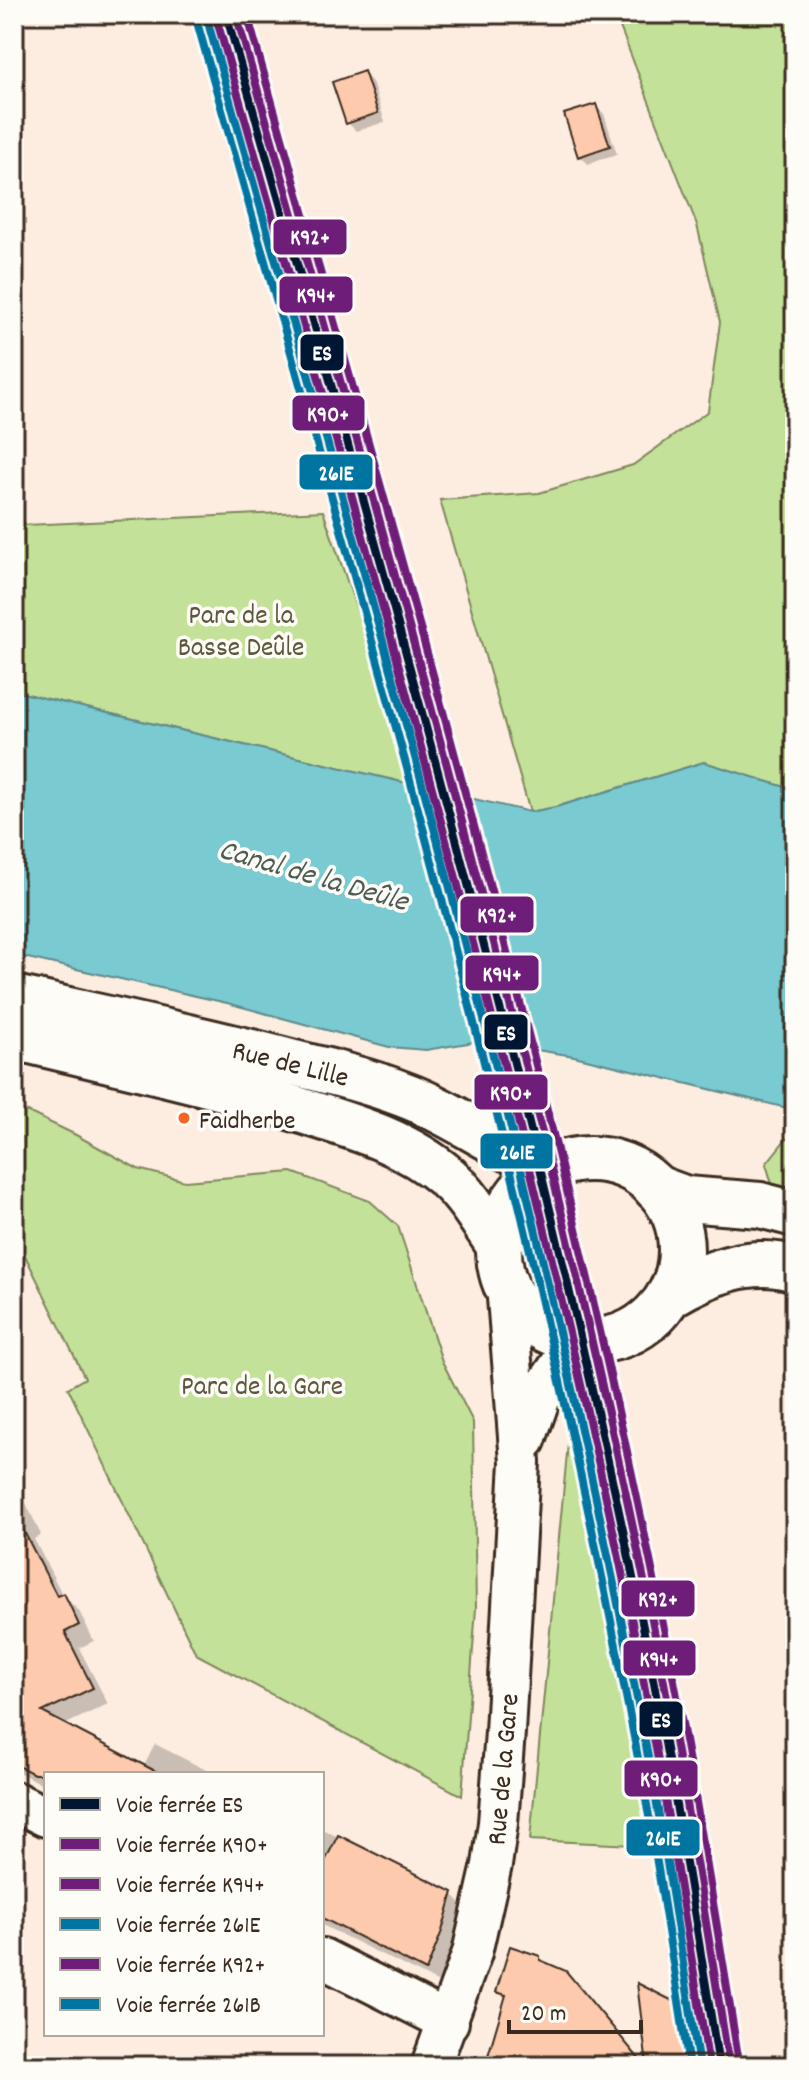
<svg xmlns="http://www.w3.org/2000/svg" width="809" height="2080" font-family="Dekko,sans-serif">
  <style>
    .green { fill: #c3e199; stroke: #7f865c; stroke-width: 2 }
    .water { fill: #79cad1; stroke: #608a89; stroke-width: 2 }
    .shadow { fill: #0003 }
    .building { fill: #fdcaad; stroke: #3b2a1e; stroke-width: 2 }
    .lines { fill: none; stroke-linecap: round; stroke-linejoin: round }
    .street-casing { stroke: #3b2a1e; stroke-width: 44 }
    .primary-casing { stroke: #3b2a1e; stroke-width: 50 }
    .street { stroke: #fdfcf7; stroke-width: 38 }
    .primary { stroke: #fdfcf7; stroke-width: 44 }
    .rail-1-casing { stroke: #fdfcf7; stroke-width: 14 }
    .rail-2-casing { stroke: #fdfcf7; stroke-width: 14 }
    .rail-3-casing { stroke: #fdfcf7; stroke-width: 14 }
    .rail-4-casing { stroke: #fdfcf7; stroke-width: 14 }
    .rail-5-casing { stroke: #fdfcf7; stroke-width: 14 }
    .rail-6-casing { stroke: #fdfcf7; stroke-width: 14 }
    .rail-1 { stroke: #011633; stroke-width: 8 }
    .rail-2 { stroke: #6e1e78; stroke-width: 8 }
    .rail-3 { stroke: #6e1e78; stroke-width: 8 }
    .rail-4 { stroke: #0075a1; stroke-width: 8 }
    .rail-5 { stroke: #6e1e78; stroke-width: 8 }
    .rail-6 { stroke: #0075a1; stroke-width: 8 }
    .bus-dot { fill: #f26522; stroke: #fdfcf7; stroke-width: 3 }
    .labels { text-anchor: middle; stroke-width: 7; stroke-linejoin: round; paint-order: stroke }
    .bus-label { font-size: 26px; fill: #3b2a1e; stroke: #fdfcf7; text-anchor: start }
    .park-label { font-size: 28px; fill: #5d583d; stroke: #fdfcf7 }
    .street-label { font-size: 28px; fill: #3b2a1e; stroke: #fdfcf7 }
    .water-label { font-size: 30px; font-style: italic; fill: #4e5a54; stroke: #fdfcf7 }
    .line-badge { stroke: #fdfcf7; stroke-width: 3 }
    .badge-label { font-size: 22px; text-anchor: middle; font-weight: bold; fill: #fff }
  </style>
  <rect width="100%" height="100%" fill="#fdede1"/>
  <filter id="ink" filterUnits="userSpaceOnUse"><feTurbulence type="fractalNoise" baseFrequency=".0125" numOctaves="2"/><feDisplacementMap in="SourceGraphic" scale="16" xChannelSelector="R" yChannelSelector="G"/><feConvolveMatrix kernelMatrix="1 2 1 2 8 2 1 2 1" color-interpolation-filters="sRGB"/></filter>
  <g filter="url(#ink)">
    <!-- green -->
    <g class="green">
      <path d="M615,14H795V790L704,762L556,807L530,812L440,500L539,493L633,465L708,411L720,322L697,225Z"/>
      <path d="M323,511L394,717L406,783L14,691V512L26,525Z"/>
      <path d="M14,1110L28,1112L74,1134L138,1169L185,1181L292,1172L370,1201L398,1226L442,1361L473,1422L476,1608L462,1796L196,1654L68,1388L85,1378L14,1233Z"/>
      <path d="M795,1135V1196L772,1184L766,1164L785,1140Z"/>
      <path d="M570,1422L654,1846L530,1840Z"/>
    </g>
    <!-- water -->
    <path class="water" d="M14,691L530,812L556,807L704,762L795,790V1110L574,1056L480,1041L426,1050L389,1047L227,1003L14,955Z"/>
    <!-- shadow -->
    <g class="shadow">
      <path d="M364,73L372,82L385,122L356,131L348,123Z"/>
      <path d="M596,106L604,114L617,154L588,164L579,155Z"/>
      <path d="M14,1310L20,1322L14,1324Z"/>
      <path d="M14,1490L25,1501L41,1535L34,1539L62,1594L79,1611L94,1641L79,1648L108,1704L64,1725L135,1774H46V1786L20,1773L14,1767Z"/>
      <path d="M155,1744L214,1774H140Z"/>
      <path d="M322,1829L452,1894L468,1910L443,1985L322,1925Z"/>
      <path d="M539,1958L545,1964L565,1972L585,1992L646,2066H487L507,2000L499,1991Z"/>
      <path d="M676,2004L693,2021L697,2066H682Z"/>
    </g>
    <!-- building -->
    <g class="building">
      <path d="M364,71L378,113L346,124L332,82Z"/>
      <path d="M596,104L610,146L578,157L564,114Z"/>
      <path d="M14,1512L57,1596L64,1593L79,1625L65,1632L93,1688L42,1712L161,1774H34L14,1764Z"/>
      <path d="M338,1835L453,1892L442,1931L426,1971L322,1918V1867Z"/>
      <path d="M510,1946L540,1956V1960L566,1971L645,2066H485L506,1995L496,1992Z"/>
      <path d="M637,1983L677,2003L683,2066H647Z"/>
    </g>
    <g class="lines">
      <defs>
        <g id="street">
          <path d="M526,1440L544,1388L577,1340"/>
          <path d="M14,1801L46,1817"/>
          <path d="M322,1958L449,2022"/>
          <path d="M431,2066L472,1953L492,1865L498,1823L505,1732L520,1462L506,1285"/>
        </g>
        <g id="primary">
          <path d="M14,998C107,1019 201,1038 294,1063C331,1072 369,1081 405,1095C457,1114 500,1151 553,1167"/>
          <path d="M14,1037C107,1060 201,1080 293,1108C347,1125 405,1140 448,1178C469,1197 484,1224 500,1247"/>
          <circle cx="590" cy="1250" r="91"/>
          <path d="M656,1188L686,1199L760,1205L795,1214"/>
          <path d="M670,1295C707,1273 751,1255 795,1269"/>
        </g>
      </defs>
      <!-- street casing -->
      <use href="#street" class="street-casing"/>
      <!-- primary casing -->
      <use href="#primary" class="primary-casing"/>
      <!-- street -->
      <use href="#street" class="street"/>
      <!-- primary -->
      <use href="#primary" class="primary"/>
      <defs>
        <path id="rail-1" d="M226,14C370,521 517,1028 626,1544C663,1717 691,1891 719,2066"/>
        <path id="rail-2" d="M216,17C360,523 507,1029 616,1544C653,1717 681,1892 709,2066"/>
        <path id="rail-3" d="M236,14C380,521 528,1027 636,1542C673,1715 701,1890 729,2064"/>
        <path id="rail-4" d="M207,19C327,444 453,867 551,1297C590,1465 626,1635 657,1805C673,1891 685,1979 699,2066"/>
        <path id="rail-5" d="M247,14C390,520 539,1026 646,1541C683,1714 711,1888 739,2063"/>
        <path id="rail-6" d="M197,22C317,446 442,869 541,1298C580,1466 615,1635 647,1805C663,1892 675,1979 689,2066"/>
      </defs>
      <!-- rail-1 casing -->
      <use href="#rail-1" class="rail-1-casing"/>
      <!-- rail-2 casing -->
      <use href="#rail-2" class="rail-2-casing"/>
      <!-- rail-3 casing -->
      <use href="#rail-3" class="rail-3-casing"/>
      <!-- rail-4 casing -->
      <use href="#rail-4" class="rail-4-casing"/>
      <!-- rail-5 casing -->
      <use href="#rail-5" class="rail-5-casing"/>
      <!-- rail-6 casing -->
      <use href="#rail-6" class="rail-6-casing"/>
      <!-- rail-1 -->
      <use href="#rail-1" class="rail-1"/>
      <!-- rail-2 -->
      <use href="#rail-2" class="rail-2"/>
      <!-- rail-3 -->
      <use href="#rail-3" class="rail-3"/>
      <!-- rail-4 -->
      <use href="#rail-4" class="rail-4"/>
      <!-- rail-5 -->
      <use href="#rail-5" class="rail-5"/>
      <!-- rail-6 -->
      <use href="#rail-6" class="rail-6"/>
    </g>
  </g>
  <!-- markers -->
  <circle class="bus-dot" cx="184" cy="1118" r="7"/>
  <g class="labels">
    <!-- bus labels -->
    <g class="bus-label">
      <text x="199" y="1128">Faidherbe</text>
    </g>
    <!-- park labels -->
    <g class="park-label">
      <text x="241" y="623">Parc de la<tspan x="241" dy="32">Basse Deûle</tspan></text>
      <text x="262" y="1394">Parc de la Gare</text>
    </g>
    <!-- street labels -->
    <g class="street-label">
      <text transform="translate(291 1062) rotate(14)" y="10">Rue de Lille</text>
      <text transform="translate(501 1769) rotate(-85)" y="10">Rue de la Gare</text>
    </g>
    <!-- water labels -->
    <g class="water-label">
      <text transform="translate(314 874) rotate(16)" y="10">Canal de la Deûle</text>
    </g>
  </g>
  <g class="line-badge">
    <rect x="272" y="218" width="76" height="38" rx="8" fill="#6e1e78"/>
    <rect x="278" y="275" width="76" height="39" rx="8" fill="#6e1e78"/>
    <rect x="299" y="333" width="46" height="39" rx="8" fill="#011633"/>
    <rect x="291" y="394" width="75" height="38" rx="8" fill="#6e1e78"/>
    <rect x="298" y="453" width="76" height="38" rx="8" fill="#0075a1"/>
    <rect x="459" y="895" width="76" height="39" rx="8" fill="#6e1e78"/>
    <rect x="464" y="954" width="76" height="38" rx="8" fill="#6e1e78"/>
    <rect x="483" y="1013" width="46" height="38" rx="8" fill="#011633"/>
    <rect x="473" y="1073" width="76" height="38" rx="8" fill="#6e1e78"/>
    <rect x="479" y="1132" width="75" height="38" rx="8" fill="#0075a1"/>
    <rect x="620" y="1579" width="76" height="39" rx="8" fill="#6e1e78"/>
    <rect x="622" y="1639" width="75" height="38" rx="8" fill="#6e1e78"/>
    <rect x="638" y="1700" width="46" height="38" rx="8" fill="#011633"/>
    <rect x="623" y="1759" width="76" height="39" rx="8" fill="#6e1e78"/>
    <rect x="625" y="1818" width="76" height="39" rx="8" fill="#0075a1"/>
  </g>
  <g class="badge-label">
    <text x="310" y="244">K92+</text>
    <text x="316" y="302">K94+</text>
    <text x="322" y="360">ES</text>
    <text x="328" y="421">K90+</text>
    <text x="336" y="480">261E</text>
    <text x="497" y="922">K92+</text>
    <text x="502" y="981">K94+</text>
    <text x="506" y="1040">ES</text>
    <text x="511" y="1100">K90+</text>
    <text x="517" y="1159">261E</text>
    <text x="658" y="1606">K92+</text>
    <text x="659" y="1666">K94+</text>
    <text x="661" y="1727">ES</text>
    <text x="661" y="1786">K90+</text>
    <text x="663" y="1845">261E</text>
  </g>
  <!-- margin -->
  <rect width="809" height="2080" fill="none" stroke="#fdfcf7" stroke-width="48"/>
  <rect x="24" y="24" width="761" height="2032" fill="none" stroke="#3b2a1e" stroke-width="3" filter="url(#ink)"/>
  <!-- legend -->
  <rect x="44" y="1772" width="280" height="264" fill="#fdfcf7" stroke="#afa8a0" stroke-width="2"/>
  <rect x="60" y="1798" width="40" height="12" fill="#011633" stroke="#afa8a0" stroke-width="2"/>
  <text x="116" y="1812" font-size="24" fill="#3b2a1e">Voie ferrée ES</text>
  <rect x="60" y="1838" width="40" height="12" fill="#6e1e78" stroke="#afa8a0" stroke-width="2"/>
  <text x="116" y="1852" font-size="24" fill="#3b2a1e">Voie ferrée K90+</text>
  <rect x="60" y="1878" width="40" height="12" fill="#6e1e78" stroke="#afa8a0" stroke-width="2"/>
  <text x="116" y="1892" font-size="24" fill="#3b2a1e">Voie ferrée K94+</text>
  <rect x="60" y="1918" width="40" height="12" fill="#0075a1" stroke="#afa8a0" stroke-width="2"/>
  <text x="116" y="1932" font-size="24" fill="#3b2a1e">Voie ferrée 261E</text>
  <rect x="60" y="1958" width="40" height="12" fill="#6e1e78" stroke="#afa8a0" stroke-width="2"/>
  <text x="116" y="1972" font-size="24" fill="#3b2a1e">Voie ferrée K92+</text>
  <rect x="60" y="1998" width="40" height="12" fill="#0075a1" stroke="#afa8a0" stroke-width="2"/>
  <text x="116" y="2012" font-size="24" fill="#3b2a1e">Voie ferrée 261B</text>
  <!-- scale -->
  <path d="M509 2020v12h132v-12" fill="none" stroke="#3b2a1e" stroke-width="4"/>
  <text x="521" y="2020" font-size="24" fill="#3b2a1e" stroke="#fdfcf7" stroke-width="6" paint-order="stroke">20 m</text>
</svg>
